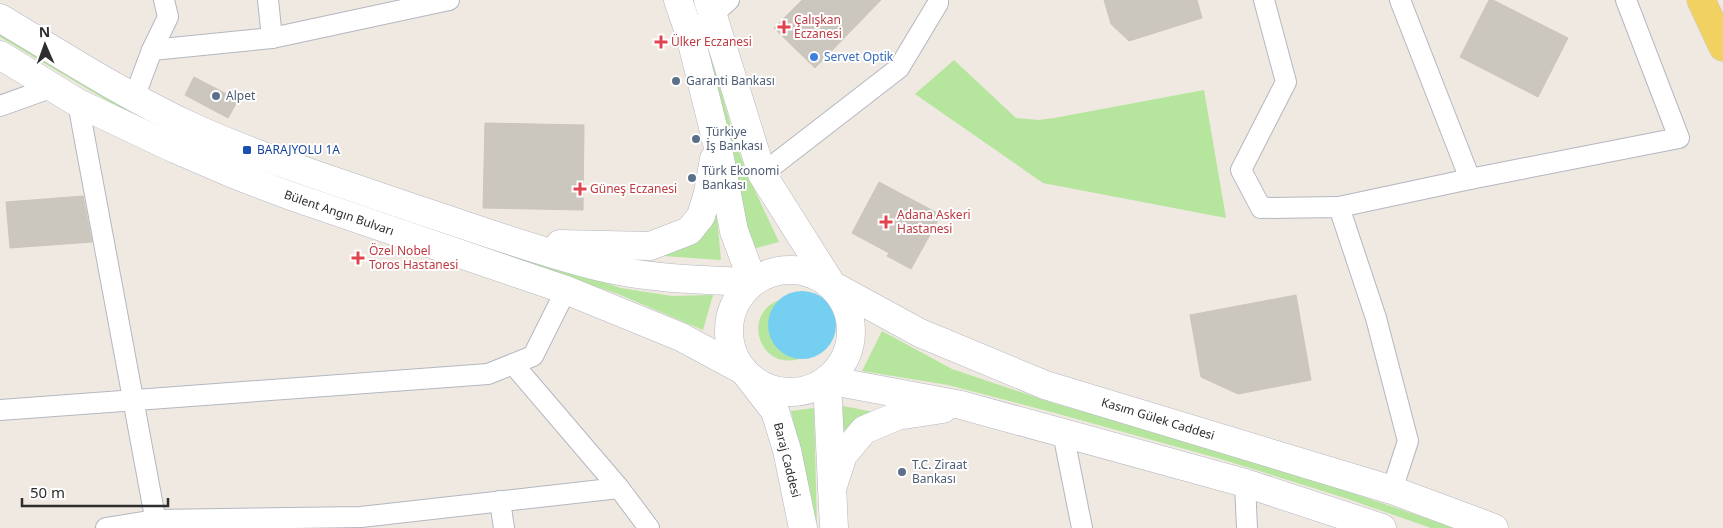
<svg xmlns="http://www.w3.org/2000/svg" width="1723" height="528" font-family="'Noto Sans',sans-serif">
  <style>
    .green { fill: #b6e59e }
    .water { fill: #75cff0 }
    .building { fill: #cbc7bf; stroke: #cbc5ba }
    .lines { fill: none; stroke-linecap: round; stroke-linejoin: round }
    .street-casing { stroke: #b4b7c1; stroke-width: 22 }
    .secondary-casing { stroke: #b4b7c1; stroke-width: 29 }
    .primary-casing { stroke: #c9c9c9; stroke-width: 29 }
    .street { stroke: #fff; stroke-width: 20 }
    .secondary { stroke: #fff; stroke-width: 28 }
    .primary { stroke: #f2d163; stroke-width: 28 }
    .health-dot { fill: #e0444e; stroke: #fff; stroke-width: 2 }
    .shop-dot { fill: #3f7fe0; stroke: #fff; stroke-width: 2 }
    .service-dot { fill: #5c6f8a; stroke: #fff; stroke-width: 2 }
    .transit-dot { fill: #1a4fb4; stroke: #fff; stroke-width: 2 }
    .labels { text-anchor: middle; stroke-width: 4; stroke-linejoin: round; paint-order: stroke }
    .health-label { font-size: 12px; fill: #be3a42; stroke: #fff; text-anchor: start }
    .shop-label { font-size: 12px; fill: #366cbe; stroke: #fff; text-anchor: start }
    .service-label { font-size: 12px; fill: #4e5e75; stroke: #fff; text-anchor: start }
    .transit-label { font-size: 12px; fill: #164399; stroke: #fff; text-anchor: start }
    .street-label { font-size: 12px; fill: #2e2e2e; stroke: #fff }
  </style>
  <rect width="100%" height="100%" fill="#efe9e1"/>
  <!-- green -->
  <g class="green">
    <path d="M0,30L236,160L326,193L621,288L672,296L713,295L703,330L618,294L234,166L118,107L0,37Z"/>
    <path d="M709,48L736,144L748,176L779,242L749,250L702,50Z"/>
    <path d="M954,60L1016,118L1039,120L1054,118L1204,90L1226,218L1043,183L915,94Z"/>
    <path d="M715,196L721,260L649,255Z"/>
    <path d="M792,297L809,355C758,382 734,303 792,297Z"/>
    <path d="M882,331L952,369L1056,404L1226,450L1455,528H1431L1345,498L1224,460L1055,413L948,385L862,371Z"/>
    <path d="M843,406L879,413L842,447Z"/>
    <path d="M814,408L817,528H814L804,469L791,411Z"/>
  </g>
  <!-- water -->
  <circle class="water" cx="802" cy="325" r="34"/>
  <!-- building -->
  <g class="building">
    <path d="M802,0H881L815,68L774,28Z"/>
    <path d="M1104,0H1197L1202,18L1129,41L1111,24Z"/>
    <path d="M1489,0H1493L1568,38L1538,97L1460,57Z"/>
    <path d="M194,77L238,100L228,118L185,95Z"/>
    <path d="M485,123L584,125L583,210L483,208Z"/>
    <path d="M879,182L941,215L911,269L887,256L889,253L852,233Z"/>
    <path d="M83,196L92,242L10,248L6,202Z"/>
    <path d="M1296,295L1311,380L1238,394L1201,377L1190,315Z"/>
  </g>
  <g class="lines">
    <defs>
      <g id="street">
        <path d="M268,0L272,38"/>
        <path d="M1264,0L1286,82L1241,170L1261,208L1339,207L1376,318L1408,441L1392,490"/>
        <path d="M1400,0L1470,179"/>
        <path d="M690,35L729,0"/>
        <path d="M152,50L272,38L449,0"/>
        <path d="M134,98L152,50L168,17L164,0"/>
        <path d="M78,103L157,528"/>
        <path d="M0,106L53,87"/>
        <path d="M762,174L899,68L938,3V0"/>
        <path d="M1339,207L1470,179L1679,138L1626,0"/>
        <path d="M513,364L619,488L649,528"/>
        <path d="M0,410L488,374L533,356L566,290"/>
        <path d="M1063,433L1082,528"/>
        <path d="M1245,483L1247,528"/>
        <path d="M500,501L504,528"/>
        <path d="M106,528L155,520L361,517L619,488"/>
      </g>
      <g id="secondary">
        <path d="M678,0L690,35L717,143L734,231L753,282"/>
        <path d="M708,0L762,174L832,285L920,333L1045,385L1392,490L1494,528"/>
        <path d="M0,18C62,55 124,95 190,126C265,160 344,184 422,211C479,230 537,251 596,266C647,279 700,280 753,282"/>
        <path d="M0,55L78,103L175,149L233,174L288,195L566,290L681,337L744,371L775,411L787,450L803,528"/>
        <path d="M560,244L650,246L689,231L701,216L708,193L714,159"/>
        <circle cx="790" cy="331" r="61"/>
        <path d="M827,380L961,405L1245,483L1382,528"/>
        <path d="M827,380L834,528"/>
        <path d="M832,489L843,455L864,430L897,416L943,409"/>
      </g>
      <path id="primary" d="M1701,0L1723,47"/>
    </defs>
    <!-- street casing -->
    <use href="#street" class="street-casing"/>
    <!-- secondary casing -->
    <use href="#secondary" class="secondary-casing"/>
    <!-- primary casing -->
    <use href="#primary" class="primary-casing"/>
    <!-- street -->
    <use href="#street" class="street"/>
    <!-- secondary -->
    <use href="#secondary" class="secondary"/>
    <!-- primary -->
    <use href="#primary" class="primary"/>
  </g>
  <!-- markers -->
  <g class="health-dot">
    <path d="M781.5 19.5h5v5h5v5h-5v5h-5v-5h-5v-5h5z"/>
    <path d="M658.5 34.5h5v5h5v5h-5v5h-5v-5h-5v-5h5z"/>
    <path d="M577.5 181.5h5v5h5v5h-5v5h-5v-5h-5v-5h5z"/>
    <path d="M883.5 214.5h5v5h5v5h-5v5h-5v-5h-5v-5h5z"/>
    <path d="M355.5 250.5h5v5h5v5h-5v5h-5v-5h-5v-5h5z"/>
  </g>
  <circle class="shop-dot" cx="814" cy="57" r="5"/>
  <g class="service-dot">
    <circle cx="676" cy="81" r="5"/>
    <circle cx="216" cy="96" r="5"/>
    <circle cx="696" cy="139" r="5"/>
    <circle cx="692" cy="178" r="5"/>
    <circle cx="902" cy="472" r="5"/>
  </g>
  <rect class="transit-dot" x="242" y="145" width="10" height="10" rx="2.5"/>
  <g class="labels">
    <!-- health labels -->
    <g class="health-label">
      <text x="794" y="24">Çalışkan<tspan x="794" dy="14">Eczanesi</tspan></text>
      <text x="671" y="46">Ülker Eczanesi</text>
      <text x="590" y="193">Güneş Eczanesi</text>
      <text x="897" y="219">Adana Askeri<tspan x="897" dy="14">Hastanesi</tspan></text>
      <text x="369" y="255">Özel Nobel<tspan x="369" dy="14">Toros Hastanesi</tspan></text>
    </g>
    <!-- shop labels -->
    <g class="shop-label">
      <text x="824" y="61">Servet Optik</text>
    </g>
    <!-- service labels -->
    <g class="service-label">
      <text x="686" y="85">Garanti Bankası</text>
      <text x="226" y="100">Alpet</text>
      <text x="706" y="136">Türkiye<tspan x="706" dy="14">İş Bankası</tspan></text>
      <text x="702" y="175">Türk Ekonomi<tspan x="702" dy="14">Bankası</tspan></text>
      <text x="912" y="469">T.C. Ziraat<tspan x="912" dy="14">Bankası</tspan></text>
    </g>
    <!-- transit labels -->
    <g class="transit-label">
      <text x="257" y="154">BARAJYOLU 1A</text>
    </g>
    <!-- street labels -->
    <g class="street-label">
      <text transform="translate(339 213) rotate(19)" y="4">Bülent Angın Bulvarı</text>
      <text transform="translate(1158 419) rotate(17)" y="4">Kasım Gülek Caddesi</text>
      <text transform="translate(787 460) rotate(76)" y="4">Baraj Caddesi</text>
    </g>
  </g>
  <!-- north arrow -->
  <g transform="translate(45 45) rotate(358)" stroke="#ffffff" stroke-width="4" paint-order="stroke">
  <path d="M0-4L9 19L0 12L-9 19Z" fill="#2e2e2e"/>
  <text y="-8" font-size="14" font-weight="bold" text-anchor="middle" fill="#2e2e2e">N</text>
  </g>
  <!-- scale -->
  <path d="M22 498v8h146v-8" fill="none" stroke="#2e2e2e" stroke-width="2.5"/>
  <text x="30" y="498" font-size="15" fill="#2e2e2e" stroke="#ffffff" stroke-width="4" paint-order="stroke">50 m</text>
</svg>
